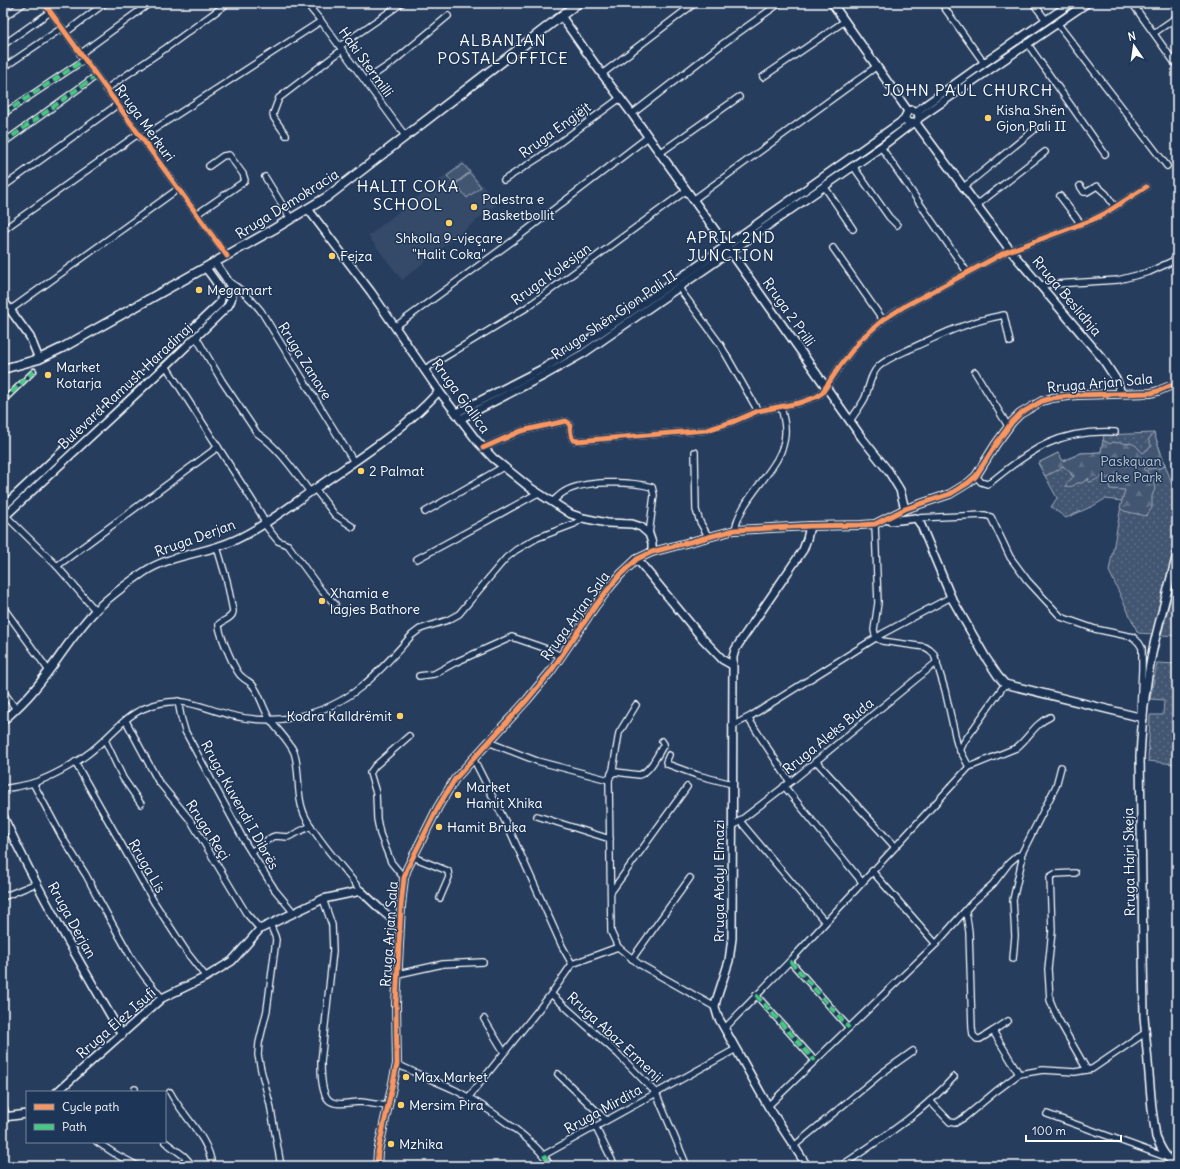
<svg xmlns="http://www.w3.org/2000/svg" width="1180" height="1169" font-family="Delius,sans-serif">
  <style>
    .built { fill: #344a68 }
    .grass { fill: url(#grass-dots); stroke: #a0aab8 }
    .forest { fill: url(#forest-firs); stroke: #a0aab8 }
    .pitch { fill: #425672; stroke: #a0aab8 }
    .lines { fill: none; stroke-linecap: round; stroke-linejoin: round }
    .pedestrian-casing { stroke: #fff; stroke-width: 7 }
    .minor-casing { stroke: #fff; stroke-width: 8 }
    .tertiary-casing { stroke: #fff; stroke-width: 10 }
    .secondary-casing { stroke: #fff; stroke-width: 11 }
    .pedestrian { stroke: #1d3557; stroke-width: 4 }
    .minor { stroke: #1d3557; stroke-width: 5.5 }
    .tertiary { stroke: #1d3557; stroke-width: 7 }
    .secondary { stroke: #1d3557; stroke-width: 8 }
    .quiet { stroke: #46c982; stroke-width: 4; stroke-dasharray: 8 4; stroke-linecap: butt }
    .cycleway-casing { stroke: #1d3557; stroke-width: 8 }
    .cycleway { stroke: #f99763; stroke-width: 5 }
    .poi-dot { fill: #ffd166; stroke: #1d3557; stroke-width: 1.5 }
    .labels { text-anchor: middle; stroke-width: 3; stroke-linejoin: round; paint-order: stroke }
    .street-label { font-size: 14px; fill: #fff; stroke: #1d3557 }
    .poi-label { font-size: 14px; fill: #fff; stroke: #1d3557; text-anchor: start }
    .park-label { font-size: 14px; fill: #bdc4ce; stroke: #1d3557 }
    .quarter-label { font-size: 16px; letter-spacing: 1px; fill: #fff; stroke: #1d3557 }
  </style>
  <defs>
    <pattern id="grass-dots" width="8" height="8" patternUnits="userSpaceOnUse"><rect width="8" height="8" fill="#425672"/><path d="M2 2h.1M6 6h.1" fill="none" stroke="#5e6f87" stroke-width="1.8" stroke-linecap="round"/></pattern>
    <pattern id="forest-firs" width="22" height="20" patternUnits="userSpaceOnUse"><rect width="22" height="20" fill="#425672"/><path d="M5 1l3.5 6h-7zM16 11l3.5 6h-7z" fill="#5e6f87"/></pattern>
  </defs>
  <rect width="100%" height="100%" fill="#263d5e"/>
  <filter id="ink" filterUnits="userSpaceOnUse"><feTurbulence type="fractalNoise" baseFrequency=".025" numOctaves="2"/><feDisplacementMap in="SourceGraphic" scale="8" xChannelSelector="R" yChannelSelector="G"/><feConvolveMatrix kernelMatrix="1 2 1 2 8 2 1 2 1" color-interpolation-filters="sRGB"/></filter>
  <g filter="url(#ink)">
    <!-- built -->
    <path class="built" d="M463,161L497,204L402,280L368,236Z"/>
    <!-- grass -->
    <g class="grass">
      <path d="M226,295H229L226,305L168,360L165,358L222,304Z"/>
      <path d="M157,365L160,368L9,510L6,507Z"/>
      <path d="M1154,433L1177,498V545L1153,634L1138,633L1109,571L1122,501L1105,499L1093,506L1066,518L1051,507L1057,498L1038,463L1058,453L1063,461L1081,453L1101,452L1104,435Z"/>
      <path d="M1177,576V636L1161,635Z"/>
      <path d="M1157,663L1177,664V798L1174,791V764L1148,761L1150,715H1163L1164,700L1150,699Z"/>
    </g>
    <!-- forest -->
    <path class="forest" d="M1154,433L1165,465L1162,468L1148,469L1146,466L1143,469L1145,471L1147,470L1148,474H1150L1156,479L1153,481L1155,489L1152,496V508L1146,516L1124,511L1120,508L1125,490L1110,489L1109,484L1112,479L1110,477L1106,479L1105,476C1097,477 1096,482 1088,482L1089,478L1082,483H1077C1073,487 1070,487 1065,486L1074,476L1071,475V473L1063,466C1058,471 1052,473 1045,476L1038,463L1058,453L1063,461L1081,453L1101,452L1103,440L1110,444L1113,442L1117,443L1121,442C1125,445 1131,442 1135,445C1138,447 1140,451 1143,453L1152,446L1148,440Z"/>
    <!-- pitch -->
    <g class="pitch">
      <path d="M463,164L470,172L454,184L447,176Z"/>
      <path d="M470,173L481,187L467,198L456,184Z"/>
    </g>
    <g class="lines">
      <defs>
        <path id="pedestrian" d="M3,401L34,371"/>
        <g id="minor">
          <path d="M44,3L227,256"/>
          <path d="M306,3L321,21L406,137"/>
          <path d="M941,3L984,63"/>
          <path d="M1033,3L1046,20"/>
          <path d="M1132,3L1177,66"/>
          <path d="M3,18L24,3"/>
          <path d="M1057,23L1167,166"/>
          <path d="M65,33L105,3"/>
          <path d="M1154,33L1177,17"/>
          <path d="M1027,43L1105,154"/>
          <path d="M3,45L50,12"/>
          <path d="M340,46L402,3"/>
          <path d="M80,54L150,3"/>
          <path d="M3,68L62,28"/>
          <path d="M602,74L695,3"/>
          <path d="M763,77L845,21"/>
          <path d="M365,81L393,62L448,16"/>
          <path d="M106,89L166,48L228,3"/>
          <path d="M3,114L84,60"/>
          <path d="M632,114L721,45L780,3"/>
          <path d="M286,135L274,118L273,114L279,98L342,50"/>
          <path d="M141,138L321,21"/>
          <path d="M3,143L96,76"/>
          <path d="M881,147L967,272"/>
          <path d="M660,153L739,97"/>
          <path d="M853,166L889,217L897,225"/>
          <path d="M265,177L291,219"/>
          <path d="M504,180L540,157L619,99"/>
          <path d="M824,186L853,229"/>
          <path d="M1080,186L1084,192H1087L1097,186L1106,194L1115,207"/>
          <path d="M3,187L117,105"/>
          <path d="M964,187L1034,130"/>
          <path d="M1060,196L1081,224"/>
          <path d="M693,200L877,66"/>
          <path d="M977,205L1045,152"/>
          <path d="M1175,207L1177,210"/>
          <path d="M197,214L242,183L245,180L243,174L229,155L223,156L209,166"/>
          <path d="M3,230L138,134"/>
          <path d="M833,248L883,320"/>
          <path d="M228,281C241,289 251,298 261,311L354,462"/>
          <path d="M1039,285L1118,280L1149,272L1177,259"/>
          <path d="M679,288L720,344L758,411"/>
          <path d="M10,310L178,189"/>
          <path d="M396,326L514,240L648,137"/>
          <path d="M196,337L222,381L257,433C279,448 294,471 310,492"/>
          <path d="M166,366L261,514L266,526L273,535L278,541L288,545L321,590L335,604"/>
          <path d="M425,369L526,308L687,190"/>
          <path d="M975,372L1008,426"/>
          <path d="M850,421C855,413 861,406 865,398C869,388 870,375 878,367C886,359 899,354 910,349C944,333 967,322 1004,315L1010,342"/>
          <path d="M483,448L521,431L566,421L569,423C571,428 570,435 573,440L577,441L707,430L735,421L758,411L799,403L816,397L822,393L840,366L861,339L883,320L905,306L1006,252L1092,220L1104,214L1146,187"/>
          <path d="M695,452L696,510L700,522L708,536"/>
          <path d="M976,476L981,482L987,484L991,482C1031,449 1060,429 1115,432"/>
          <path d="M315,489L335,515L353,527"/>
          <path d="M552,502C556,499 560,494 564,492C584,480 630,481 652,487L654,495L649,534"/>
          <path d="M425,512L503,467"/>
          <path d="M3,513L57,566L95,610"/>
          <path d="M916,518L985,515L991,517L1010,557L1027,580L1061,617L1095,629L1133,637L1139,643L1142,648V669L1140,715"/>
          <path d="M875,524L878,603L874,630L876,638L882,641L925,647L930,650L934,654L945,690L957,744L969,767"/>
          <path d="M735,530C741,494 784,468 785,434C786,425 783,416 781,407"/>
          <path d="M217,547L227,581L233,611C233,618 224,620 219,624C218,631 235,671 241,676C248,683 251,680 256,690C261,699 264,709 269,718C276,729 288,739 294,752C301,772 295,797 306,818C320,844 343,867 361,891"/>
          <path d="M417,559L456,538L538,493"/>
          <path d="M57,566L218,447"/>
          <path d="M3,607L49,671"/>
          <path d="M419,676L434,674L456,662L512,637L547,649L560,656"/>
          <path d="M3,691L16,709"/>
          <path d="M178,701L181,717L185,731L246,844L275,890L294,913"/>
          <path d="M636,705L619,733L613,769L609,780L611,932L618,947L639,964L715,1007"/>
          <path d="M748,718L790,782"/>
          <path d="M126,721L158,781L191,821L246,913L260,929"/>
          <path d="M732,726L751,716L882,634L951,597"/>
          <path d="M105,740L123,778L141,804"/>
          <path d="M488,742L537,761L609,780"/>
          <path d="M960,751L964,742L1005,684"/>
          <path d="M669,755L666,762L667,764L697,775L732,784"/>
          <path d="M473,758L511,833L562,946L572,964"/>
          <path d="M816,761L895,847"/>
          <path d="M75,762L154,902L188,954L206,977"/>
          <path d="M611,774L616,772L639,775C650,772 658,754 664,744L662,741"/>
          <path d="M33,783L62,837L86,875L98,898L132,959L144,976L162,998"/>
          <path d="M784,786L862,882"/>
          <path d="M3,789C13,787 23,786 33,783C49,778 75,764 89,753C107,740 124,716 145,708C181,694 196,706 230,715C275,727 325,716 361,687C380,672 396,653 412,635L420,629L448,620L459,614L494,572L506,558L516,550L537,538L574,524L583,518"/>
          <path d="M537,816L610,839"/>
          <path d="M740,821L825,922"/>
          <path d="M732,827L793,780L937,662"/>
          <path d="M251,852L272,837L275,836L288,837L311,826"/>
          <path d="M413,857L448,871L449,877L440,898"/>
          <path d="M872,871L936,944"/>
          <path d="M1075,873L1055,874L1050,877L1052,931L1048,969L1050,1000L1057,1017L1087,1070"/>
          <path d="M404,878L391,862L380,834L377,819L376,793L370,773L375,766L409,736"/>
          <path d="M611,892L687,787"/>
          <path d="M3,897L37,883"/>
          <path d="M323,899L332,925L333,951L321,1062C321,1072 321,1098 332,1102C340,1106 352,1102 360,1102C370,1103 379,1105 388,1106"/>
          <path d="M966,912L969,932L972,1028L973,1035L977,1039H980L993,1031L1019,1074"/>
          <path d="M270,924L275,936L276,940L267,1010L259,1043L258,1055L261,1070L270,1104L281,1166"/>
          <path d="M632,959L690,878"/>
          <path d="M1013,959L1015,936L1013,900L1022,860L1021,855L1056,786L1061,767"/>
          <path d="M790,961L849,1028"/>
          <path d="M398,974L443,964L483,962"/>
          <path d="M551,994L618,1054L656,1093L687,1166"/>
          <path d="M756,995L815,1061"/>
          <path d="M484,1019L504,1052"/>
          <path d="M725,1028L790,961L969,767L1016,748C1029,738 1034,724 1050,717"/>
          <path d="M993,1031L1008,1021"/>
          <path d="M397,1064C416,1074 436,1081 455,1090C480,1103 539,1141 550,1166"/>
          <path d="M558,1074L606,1120"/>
          <path d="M135,1089V1092"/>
          <path d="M170,1092C183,1117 209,1137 212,1166"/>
          <path d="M468,1098L551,994L572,964L618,947"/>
          <path d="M930,1101L950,1122L955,1123L965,1117L995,1092L1019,1074L1043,1070L1075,1072L1092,1069L1145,1033"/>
          <path d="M768,1106L936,944L972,903L993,884L1009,863L1017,856L1021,855"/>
          <path d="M1047,1114L1166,1157"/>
          <path d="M595,1126L615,1166"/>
          <path d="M97,1142L117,1155L138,1166"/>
          <path d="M165,1142L184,1156L193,1166"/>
          <path d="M794,1146L882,1073L913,1051"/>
          <path d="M544,1155L736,1049"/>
          <path d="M841,1166C881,1139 922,1113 954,1077"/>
        </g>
        <g id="tertiary">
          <path d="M832,3L908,111"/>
          <path d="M561,16L602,74L632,114L730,251L862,438L889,472L900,490L905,509"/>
          <path d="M917,111L984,63L1071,3"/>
          <path d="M919,118L918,112L912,110L908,111L905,117L906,121L909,123H916L919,118L1087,3"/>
          <path d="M916,123L1010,250L1102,358L1117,381L1121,393"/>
          <path d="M308,209L371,292L439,391L477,441L493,458L529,487L571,514L583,518L607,523L632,524L641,527L649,534L652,543V552"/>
          <path d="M3,300L30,337L39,359"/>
          <path d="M456,413L542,369L579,347L699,265L905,119"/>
          <path d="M460,419L545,375L584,353L881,147L911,124"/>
          <path d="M3,507L219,304C227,291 213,279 206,268"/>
          <path d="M3,518L166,366L228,306C239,290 224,276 215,263"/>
          <path d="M886,519L891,521L916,518L921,525L951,597L986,658L998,676L1005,684L1143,718"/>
          <path d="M1177,554C1170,582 1162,611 1155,640C1146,678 1142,718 1140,757L1144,1016L1152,1109L1156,1137C1161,1149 1166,1159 1177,1165"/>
          <path d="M637,559L702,638L723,660L732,665"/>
          <path d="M3,721C14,711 24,702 33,691C55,666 71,636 94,612C107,598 128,583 144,572C171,554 206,554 235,540C263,527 290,506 316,488C360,457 402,432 439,391"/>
          <path d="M3,816C38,891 80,963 122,1035"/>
          <path d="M57,1092L162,998L206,977L232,961L260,929L323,899L361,891L379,908L400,926"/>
          <path d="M3,1108L5,1114L3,1118"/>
          <path d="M4,1117L27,1114"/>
          <path d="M377,1166L378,1152L397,1064L396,1004L401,906L404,878L407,869L438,807L455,779L527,700L551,671L596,605L610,587L621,574L637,559L652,552L735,530L810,526L861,525L875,524L905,509L950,494L968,483L976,476L996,444L1012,422L1020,414L1042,401L1052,398L1077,395L1151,393L1158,391L1177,383"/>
          <path d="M807,1166L768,1106L718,1017L715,1007L716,1001L729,961L732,938L733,657L735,650L742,639L803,550L807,539L810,526"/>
        </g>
        <path id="secondary" d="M3,369L39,359L62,348L274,229L327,197L578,3"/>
      </defs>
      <!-- pedestrian casing -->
      <use href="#pedestrian" class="pedestrian-casing"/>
      <!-- minor casing -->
      <use href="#minor" class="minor-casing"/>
      <!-- tertiary casing -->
      <use href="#tertiary" class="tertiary-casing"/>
      <!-- secondary casing -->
      <use href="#secondary" class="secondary-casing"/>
      <!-- pedestrian -->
      <use href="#pedestrian" class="pedestrian"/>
      <!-- minor -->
      <use href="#minor" class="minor"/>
      <!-- tertiary -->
      <use href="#tertiary" class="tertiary"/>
      <!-- secondary -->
      <use href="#secondary" class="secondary"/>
      <!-- quiet -->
      <g class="quiet">
        <path d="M3,114L84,60"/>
        <path d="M3,143L96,76"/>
        <path d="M3,401L34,371"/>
        <path d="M790,961L849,1028"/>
        <path d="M756,995L815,1061"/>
        <path d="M544,1155L550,1166"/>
      </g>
      <defs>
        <g id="cycleway">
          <path d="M44,3L227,256"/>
          <path d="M483,448L521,431L566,421L569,423C571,428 570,435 573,440L577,441L707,430L735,421L758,411L799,403L816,397L822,393L840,366L861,339L883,320L905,306L1006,252L1092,220L1104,214L1146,187"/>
          <path d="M377,1166L378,1152L397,1064L396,1004L401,906L404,878L407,869L438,807L455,779L527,700L551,671L596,605L610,587L621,574L637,559L652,552L735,530L810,526L861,525L875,524L905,509L950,494L968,483L976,476L996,444L1012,422L1020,414L1042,401L1052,398L1077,395L1151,393L1158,391L1177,383"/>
        </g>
      </defs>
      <!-- cycleway casing -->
      <use href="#cycleway" class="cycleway-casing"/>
      <!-- cycleway -->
      <use href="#cycleway" class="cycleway"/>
    </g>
  </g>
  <!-- markers -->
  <g class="poi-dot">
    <circle cx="988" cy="118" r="4"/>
    <circle cx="474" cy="207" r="4"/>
    <circle cx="449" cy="223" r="4"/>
    <circle cx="332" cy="256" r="4"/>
    <circle cx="199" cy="290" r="4"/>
    <circle cx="48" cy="375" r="4"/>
    <circle cx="361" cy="471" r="4"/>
    <circle cx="322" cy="601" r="4"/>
    <circle cx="400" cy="716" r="4"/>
    <circle cx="458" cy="795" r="4"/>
    <circle cx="439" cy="827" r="4"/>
    <circle cx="406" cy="1077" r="4"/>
    <circle cx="401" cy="1105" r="4"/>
    <circle cx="391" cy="1144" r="4"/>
  </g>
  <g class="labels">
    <!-- street labels -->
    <g class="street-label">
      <text transform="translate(366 62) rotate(54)" y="5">Haki Stermilli</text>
      <text transform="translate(145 123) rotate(54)" y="5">Rruga Merkuri</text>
      <text transform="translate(555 130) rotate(-36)" y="5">Rruga Engjëjt</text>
      <text transform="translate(287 204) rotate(-32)" y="5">Rruga Demokracia</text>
      <text transform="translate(551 274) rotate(-36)" y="5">Rruga Kolesjan</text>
      <text transform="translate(1067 296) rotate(50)" y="5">Rruga Beslidhja</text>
      <text transform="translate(789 312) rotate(55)" y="5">Rruga 2 Prilli</text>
      <text transform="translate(614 315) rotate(-34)" y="5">Rruga Shën Gjon Pali II</text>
      <text transform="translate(305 361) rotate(58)" y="5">Rruga Zanave</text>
      <text transform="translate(1100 383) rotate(-5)" y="5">Rruga Arjan Sala</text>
      <text transform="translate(125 386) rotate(-43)" y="5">Bulevard Ramush Haradinaj</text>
      <text transform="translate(461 396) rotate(54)" y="5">Rruga Gjallica</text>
      <text transform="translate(195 538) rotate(-20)" y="5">Rruga Derjan</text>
      <text transform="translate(575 616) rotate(-54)" y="5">Rruga Arjan Sala</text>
      <text transform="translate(828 736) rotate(-39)" y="5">Rruga Aleks Buda</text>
      <text transform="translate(240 805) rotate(61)" y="5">Rruga Kuvendi I Dibrës</text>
      <text transform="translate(208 830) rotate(57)" y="5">Rruga Reçi</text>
      <text transform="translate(1129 862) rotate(-91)" y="5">Rruga Hajri Skeja</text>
      <text transform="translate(147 866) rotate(60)" y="5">Rruga Lis</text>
      <text transform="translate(719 881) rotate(-90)" y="5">Rruga Abdyl Elmazi</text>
      <text transform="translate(72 920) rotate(61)" y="5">Rruga Derjan</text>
      <text transform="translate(389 934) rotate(-86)" y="5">Rruga Arjan Sala</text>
      <text transform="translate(116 1023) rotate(-41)" y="5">Rruga Elez Isufi</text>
      <text transform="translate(615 1037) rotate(43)" y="5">Rruga Abaz Ermenji</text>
      <text transform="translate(603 1109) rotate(-29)" y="5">Rruga Mirdita</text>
    </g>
    <!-- poi labels -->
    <g class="poi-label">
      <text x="996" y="115">Kisha Shën<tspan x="996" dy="16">Gjon Pali II</tspan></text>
      <text x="482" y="204">Palestra e<tspan x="482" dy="16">Basketbollit</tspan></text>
      <text x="449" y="243" text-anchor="middle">Shkolla 9-vjeçare<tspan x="449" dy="16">"Halit Coka"</tspan></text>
      <text x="340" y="261">Fejza</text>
      <text x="207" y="295">Megamart</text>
      <text x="56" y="372">Market<tspan x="56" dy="16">Kotarja</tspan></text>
      <text x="369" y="476">2 Palmat</text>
      <text x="330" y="598">Xhamia e<tspan x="330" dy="16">lagjes Bathore</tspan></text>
      <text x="392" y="721" text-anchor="end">Kodra Kalldrëmit</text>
      <text x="466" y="792">Market<tspan x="466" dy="16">Hamit Xhika</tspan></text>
      <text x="447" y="832">Hamit Bruka</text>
      <text x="414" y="1082">Max Market</text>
      <text x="409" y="1110">Mersim Pira</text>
      <text x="399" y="1149">Mzhika</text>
    </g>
    <!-- park labels -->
    <g class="park-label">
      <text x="1131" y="466">Paskquan<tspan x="1131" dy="16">Lake Park</tspan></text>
    </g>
    <!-- quarter labels -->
    <g class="quarter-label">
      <text x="503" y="46">ALBANIAN<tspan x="503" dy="18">POSTAL OFFICE</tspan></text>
      <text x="968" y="96">JOHN PAUL CHURCH</text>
      <text x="408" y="192">HALIT COKA<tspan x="408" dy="18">SCHOOL</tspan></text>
      <text x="731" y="243">APRIL 2ND<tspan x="731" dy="18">JUNCTION</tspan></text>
    </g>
  </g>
  <!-- margin -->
  <rect width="1180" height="1169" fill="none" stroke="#1d3557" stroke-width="16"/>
  <rect x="8" y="8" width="1164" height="1153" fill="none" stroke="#fff" stroke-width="1.5" filter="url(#ink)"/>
  <!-- legend -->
  <rect x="26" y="1091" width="140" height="52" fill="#1d3557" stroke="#77869a"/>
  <rect x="34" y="1104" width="20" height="6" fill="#f99763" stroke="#77869a"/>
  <text x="62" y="1111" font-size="12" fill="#ffffff">Cycle path</text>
  <rect x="34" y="1124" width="20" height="6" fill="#46c982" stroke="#77869a"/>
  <text x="62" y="1131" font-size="12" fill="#ffffff">Path</text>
  <!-- north arrow -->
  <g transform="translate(1134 46) rotate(347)" stroke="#1d3557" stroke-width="3" paint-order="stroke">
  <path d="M0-3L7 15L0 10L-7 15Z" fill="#ffffff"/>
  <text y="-6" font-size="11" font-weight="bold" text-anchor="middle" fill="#ffffff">N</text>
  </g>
  <!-- scale -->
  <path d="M1026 1135v6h95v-6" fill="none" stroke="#ffffff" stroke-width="2"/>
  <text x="1032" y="1135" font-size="12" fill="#ffffff" stroke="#1d3557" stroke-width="3" paint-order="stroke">100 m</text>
</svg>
